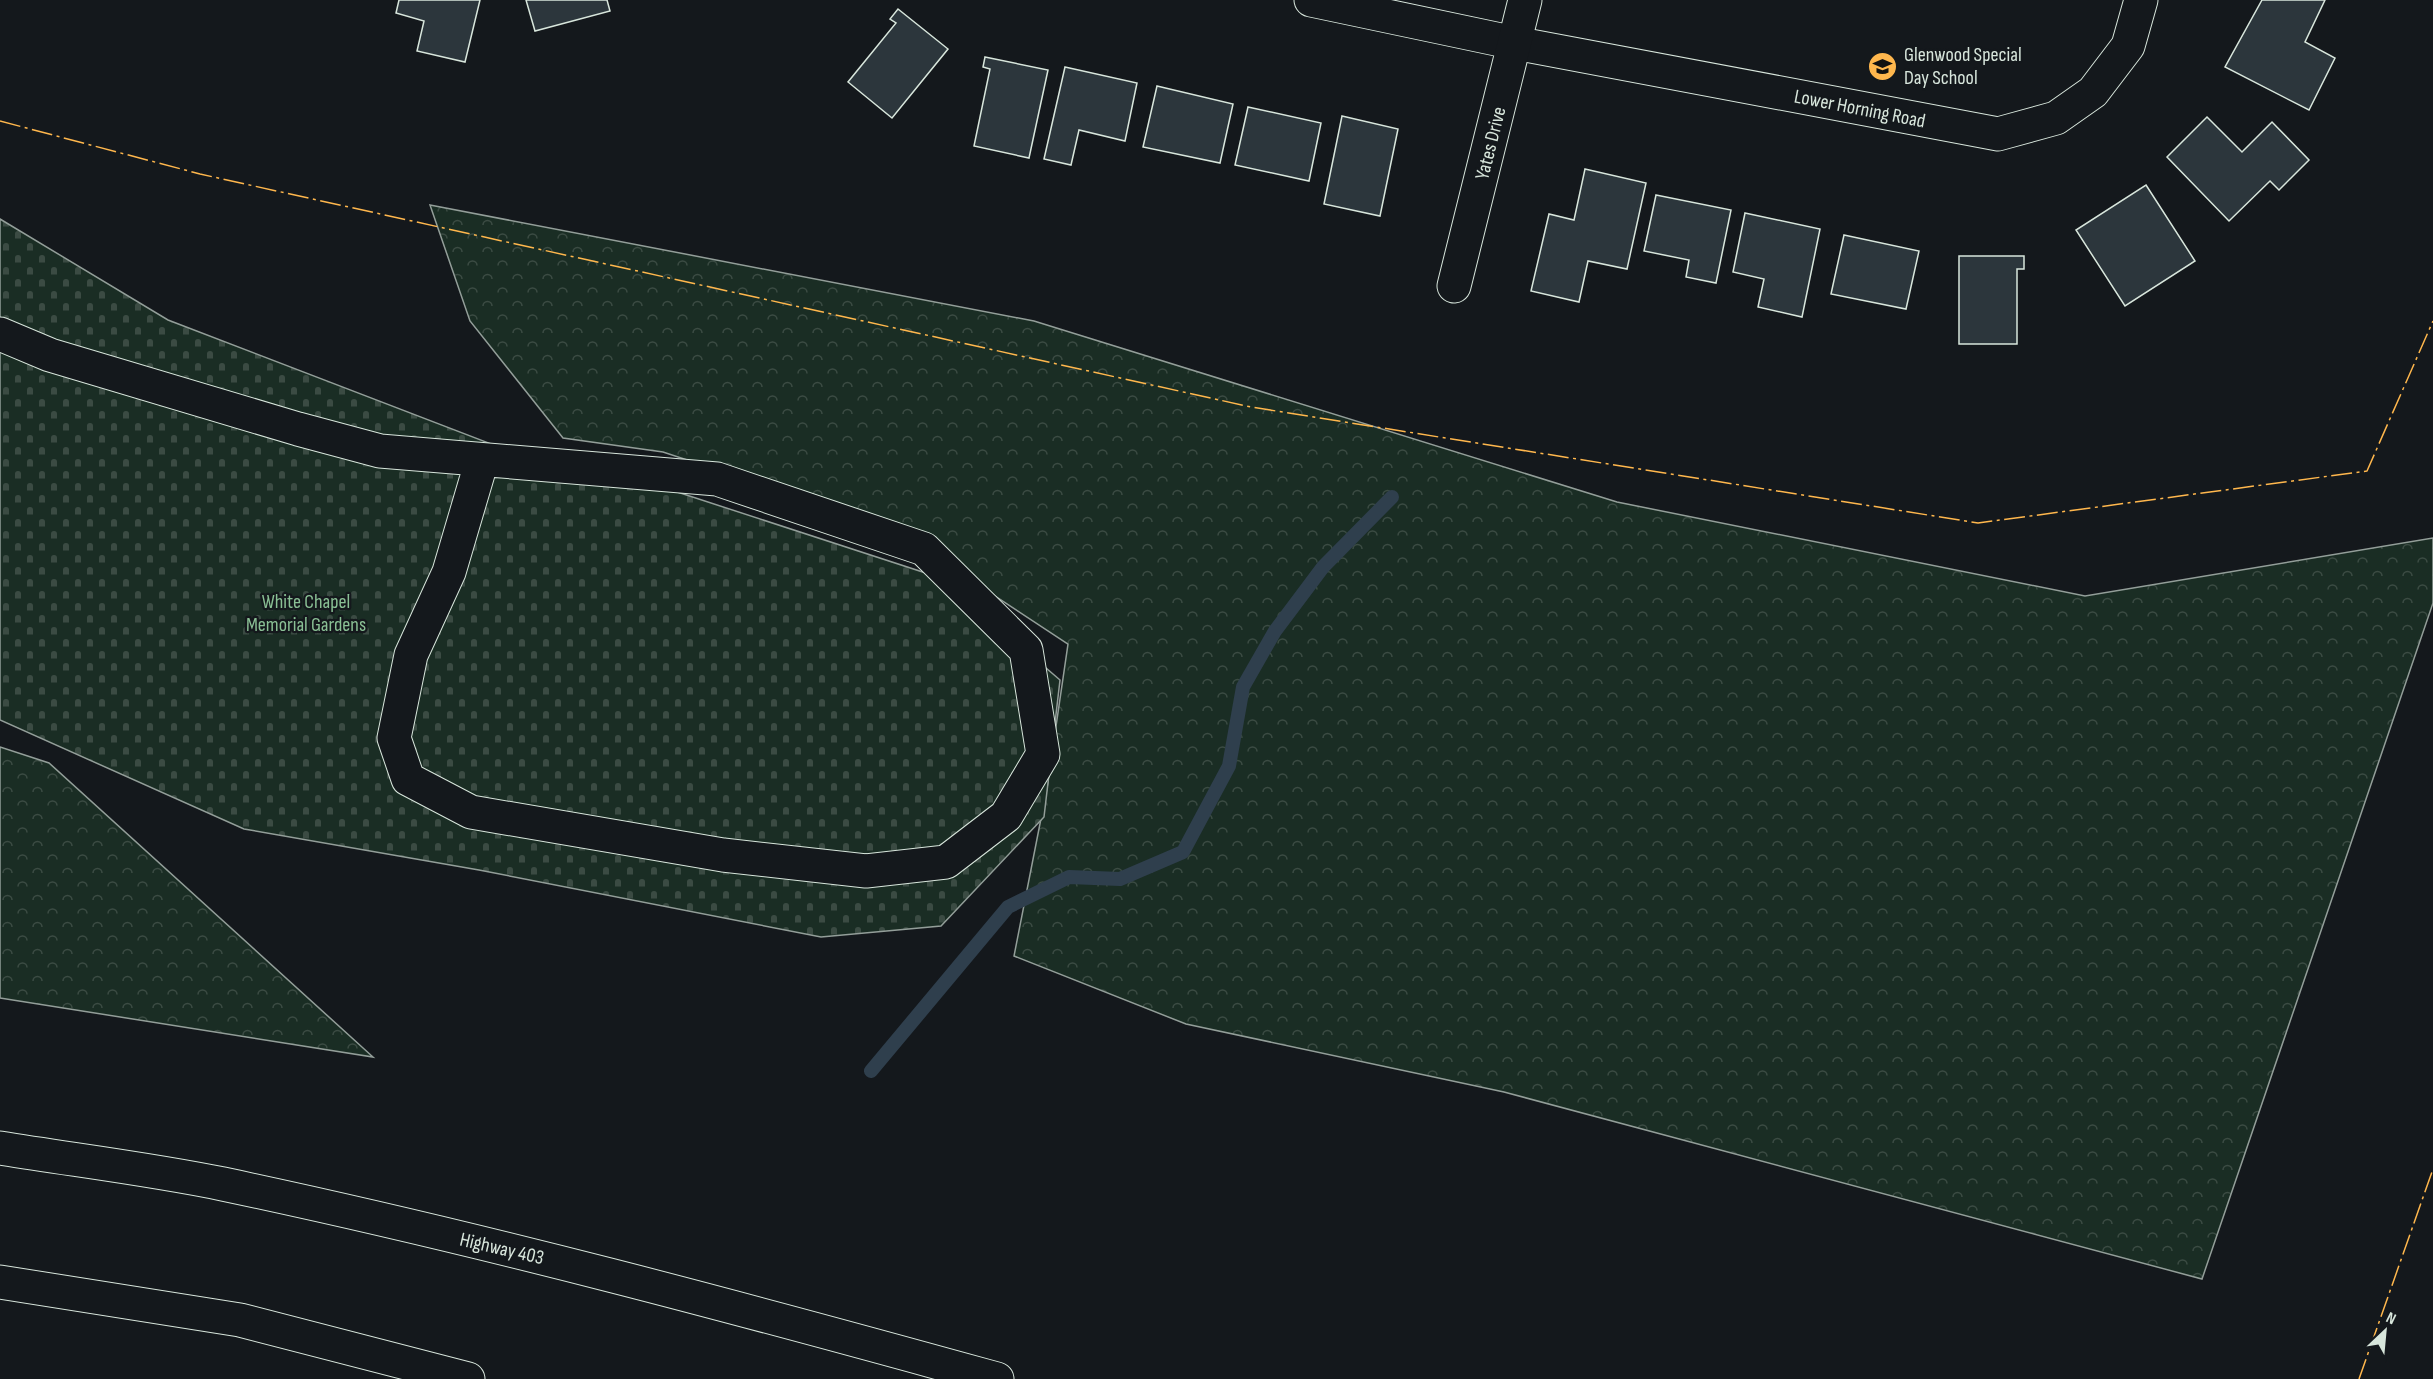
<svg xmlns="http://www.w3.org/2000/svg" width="2433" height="1379" font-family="'Sofia Sans Condensed',sans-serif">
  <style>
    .forest { fill: url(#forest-crowns); stroke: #939e99; stroke-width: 1.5 }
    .cemetery { fill: url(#cemetery-stones); stroke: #939e99; stroke-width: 1.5 }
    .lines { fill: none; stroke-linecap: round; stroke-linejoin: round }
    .stream { stroke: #2f3f4d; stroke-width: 14 }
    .building { fill: #2c363c; stroke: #d8e6dc; stroke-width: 1.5 }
    .minor-casing { stroke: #d8e6dc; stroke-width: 35 }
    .highway-casing { stroke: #d8e6dc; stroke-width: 35 }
    .minor { stroke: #14181c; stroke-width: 33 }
    .highway { stroke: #14181c; stroke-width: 33 }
    .power { stroke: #ffb74d; stroke-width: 1.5; stroke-dasharray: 21 4.5 3 4.5; stroke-linecap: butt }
    .labels { text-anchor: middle; stroke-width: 4.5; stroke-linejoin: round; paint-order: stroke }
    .poi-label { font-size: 20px; fill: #d8e6dc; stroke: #14181c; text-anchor: start }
    .street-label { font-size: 20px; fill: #d8e6dc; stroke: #14181c }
    .park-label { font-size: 20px; fill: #8ac095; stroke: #14181c }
  </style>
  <defs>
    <pattern id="forest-crowns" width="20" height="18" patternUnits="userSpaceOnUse" patternTransform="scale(1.5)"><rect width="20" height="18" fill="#1a2d24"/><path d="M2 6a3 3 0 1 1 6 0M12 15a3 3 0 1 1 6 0" fill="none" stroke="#3b4b43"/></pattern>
    <pattern id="cemetery-stones" width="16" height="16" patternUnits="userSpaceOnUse" patternTransform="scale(1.5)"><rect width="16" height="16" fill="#1a2d24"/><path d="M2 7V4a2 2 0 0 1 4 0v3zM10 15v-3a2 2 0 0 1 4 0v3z" fill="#3b4b43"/></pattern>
  </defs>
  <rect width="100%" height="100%" fill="#14181c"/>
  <!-- forest -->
  <g class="forest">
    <path d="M430,205L1034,321L1617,502L2085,596L2433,538V603L2202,1279L1504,1092L1186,1024L1014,956L1047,788L1068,644L888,526L663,452L563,438L470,321Z"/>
    <path d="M0,747L49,763L373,1057L0,998Z"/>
  </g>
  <!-- cemetery -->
  <path class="cemetery" d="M0,219L168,320L551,467L665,488L941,578L1060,680L1044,817L941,926L821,937L479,870L244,829L0,720Z"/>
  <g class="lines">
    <!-- stream -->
    <path class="stream" d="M871,1071L1008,907L1069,877L1120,879L1183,852L1229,766L1243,687L1275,631L1323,567L1392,497"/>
  </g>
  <!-- building -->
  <g class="building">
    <path d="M399,0H480L465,62L417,51L424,21L396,13Z"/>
    <path d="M526,0H607L610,11L535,31Z"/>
    <path d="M2262,0H2325L2305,42L2335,58L2309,110L2225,67Z"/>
    <path d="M898,9L948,49L892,118L848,82L896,23L890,19Z"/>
    <path d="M985,57L1048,70L1029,158L974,146L990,69L983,67Z"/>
    <path d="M1065,67L1137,83L1125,141L1079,130L1071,165L1044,159Z"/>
    <path d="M1157,86L1233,104L1220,163L1143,147Z"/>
    <path d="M1248,107L1321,123L1309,181L1235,165Z"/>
    <path d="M1342,116L1398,129L1380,216L1324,204Z"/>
    <path d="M2207,117L2242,152L2272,122L2309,160L2279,190L2270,181L2229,221L2167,157Z"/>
    <path d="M1585,169L1646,183L1627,269L1588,261L1579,302L1531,291L1549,214L1574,220Z"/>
    <path d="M2146,185L2195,261L2125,306L2076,230Z"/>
    <path d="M1656,195L1731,210L1716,283L1686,277L1689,260L1644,251Z"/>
    <path d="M1745,213L1820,229L1802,317L1758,307L1764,279L1733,272Z"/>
    <path d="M1844,235L1919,251L1906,309L1831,294Z"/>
    <path d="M1959,256H2024V269H2017V344H1959Z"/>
  </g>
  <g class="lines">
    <defs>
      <g id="minor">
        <path d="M1311,0L1515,43L1998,134L2056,118L2093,92L2128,46L2141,0"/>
        <path d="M1454,286L1525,0"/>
        <path d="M0,334L50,355L298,429L380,451L717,479L924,549L1026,650L1043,754L1006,816L946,862L866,871L723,855L471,812L408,779L394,738L411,655L449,572L482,460"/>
      </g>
      <g id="highway">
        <path d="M0,1148C74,1160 150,1169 223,1184C484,1239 740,1308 997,1379"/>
        <path d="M0,1282L240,1320L468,1379"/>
      </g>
    </defs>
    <!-- minor casing -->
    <use href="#minor" class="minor-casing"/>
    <!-- highway casing -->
    <use href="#highway" class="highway-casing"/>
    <!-- minor -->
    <use href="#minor" class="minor"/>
    <!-- highway -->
    <use href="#highway" class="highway"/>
    <!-- power -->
    <g class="power">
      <path d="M0,121L200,174L1251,407L1978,523L2367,471L2433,321"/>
      <path d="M2359,1379L2433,1169"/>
    </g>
  </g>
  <!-- icons -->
  <defs>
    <symbol id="school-disc" viewBox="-11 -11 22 22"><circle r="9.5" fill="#ffb74d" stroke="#14181c"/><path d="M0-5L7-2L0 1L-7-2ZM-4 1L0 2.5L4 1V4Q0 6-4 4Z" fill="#111"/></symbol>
  </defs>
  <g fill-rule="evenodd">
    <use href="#school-disc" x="1866" y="50" width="33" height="33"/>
  </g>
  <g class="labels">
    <!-- poi labels -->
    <g class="poi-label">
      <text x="1904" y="61">Glenwood Special<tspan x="1904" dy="23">Day School</tspan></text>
    </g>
    <!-- street labels -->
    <g class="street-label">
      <text transform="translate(1860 108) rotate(11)" y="7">Lower Horning Road</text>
      <text transform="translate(1490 143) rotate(-76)" y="7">Yates Drive</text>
      <text transform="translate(502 1248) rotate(13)" y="7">Highway 403</text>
    </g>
    <!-- park labels -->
    <g class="park-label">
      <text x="306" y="608">White Chapel<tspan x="306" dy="23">Memorial Gardens</tspan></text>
    </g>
  </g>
  <!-- north arrow -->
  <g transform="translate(2385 1331) rotate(26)" stroke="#14181c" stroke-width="4.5" paint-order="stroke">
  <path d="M0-4.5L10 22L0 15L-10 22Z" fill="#d8e6dc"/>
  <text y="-9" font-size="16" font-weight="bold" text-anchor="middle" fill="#d8e6dc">N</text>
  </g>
</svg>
